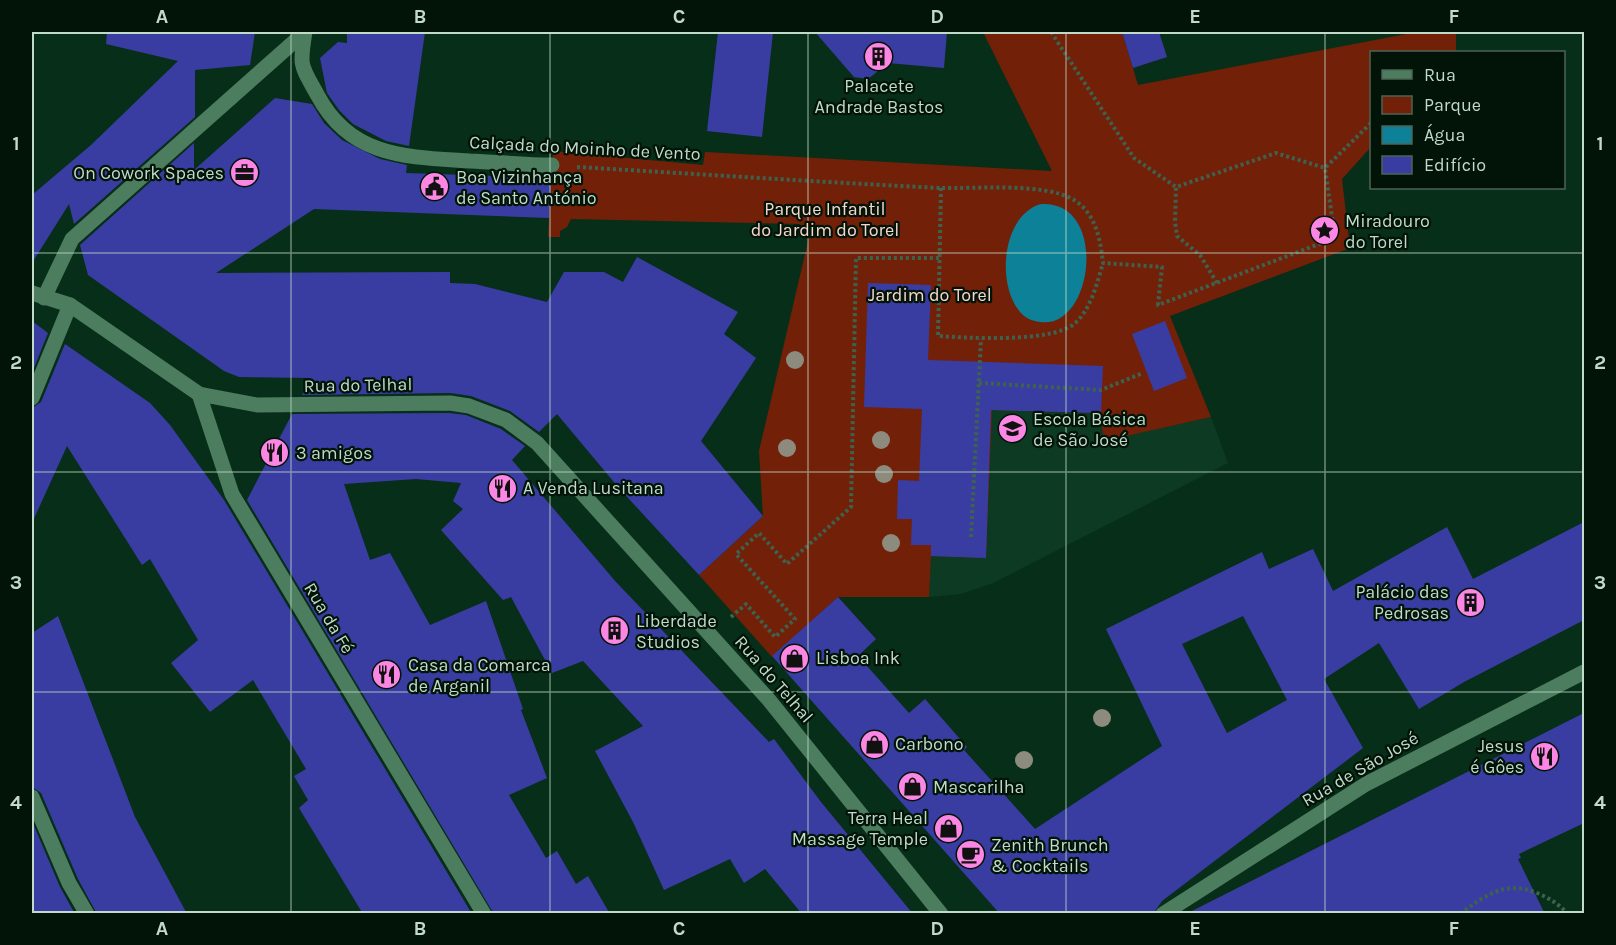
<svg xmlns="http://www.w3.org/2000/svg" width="1616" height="945" font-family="Karla,sans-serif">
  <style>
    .built { fill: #0d3a22 }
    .green { fill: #722008 }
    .water { fill: #0c8197 }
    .building { fill: #393da2; fill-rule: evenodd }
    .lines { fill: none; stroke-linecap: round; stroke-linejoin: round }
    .path { stroke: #3f624e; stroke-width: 4; stroke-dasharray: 3 3; stroke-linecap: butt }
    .minor { stroke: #4c7d5e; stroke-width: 15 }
    .tree { fill: #8c8b7d }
    .grid { fill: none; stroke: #c1dac9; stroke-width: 1.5; stroke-opacity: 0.55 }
    .labels { text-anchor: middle; stroke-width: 4.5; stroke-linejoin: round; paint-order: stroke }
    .poi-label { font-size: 18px; fill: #c1dac9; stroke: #021308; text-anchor: start }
    .street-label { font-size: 18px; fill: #c1dac9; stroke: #021308 }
    .park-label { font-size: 18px; fill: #f8d7cf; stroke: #021308 }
    .neatline { fill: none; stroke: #c1dac9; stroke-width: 2 }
    .grid-label { font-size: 20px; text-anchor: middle; font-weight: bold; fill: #c1dac9 }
  </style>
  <rect width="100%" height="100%" fill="#072e19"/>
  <!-- built -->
  <path class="built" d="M868,283L1103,366L1104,440L1211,417L1228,463L993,583L961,594L929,597L931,546Z"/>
  <!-- green -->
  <path class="green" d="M983,32H1122L1138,85L1417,32H1456V52H1372L1371,147L1342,179L1350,248L1170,316L1211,417L1104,441L1100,413L992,410L986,558L931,556L929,597H838L772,657L699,575L763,516L759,451L809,237L800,224L571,219L567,227L560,231V237H548L553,151L703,165L705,152L1052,171Z"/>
  <!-- water -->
  <path class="water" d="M1041,204C1109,200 1094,330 1040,322C1032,321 1025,318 1020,312C996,284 1002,215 1041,204Z"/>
  <!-- building -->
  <g class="building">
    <path d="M107,32H255L250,65L195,70V117L74,224L69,204L32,263V195L91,145L178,61L106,44Z"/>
    <path d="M347,32H425L409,146L386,141L353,124L339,110L327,93L320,58L338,42L347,43Z"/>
    <path d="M718,32H773L762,137L707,131Z"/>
    <path d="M815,32H947L944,68L888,63L868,79L854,77Z"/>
    <path d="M1122,32H1159L1167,57L1133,68Z"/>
    <path d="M275,98L312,104L324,123L342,140L380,159L407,165L406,173L551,178L549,218L314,209L216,273L450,272V283L475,284L547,302L564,272H604L623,282L637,257L738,312L724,334L756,358L701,441L763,516L699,575L618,487L557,414L539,432L510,411L471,396L450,393L302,395L311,378L239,377L224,371L88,275L80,245L194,143V170Z"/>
    <path d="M868,283L931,285L928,360L1103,366L1101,413L991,410L986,558L931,556V545H911L912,519H897L898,480L919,481L922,409L864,407Z"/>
    <path d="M32,321L48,333L32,373Z"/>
    <path d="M1165,321L1187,378L1154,391L1132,334Z"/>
    <path d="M65,344L150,403L170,425L224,500L472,914H363L299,808L308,800L294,776L306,769L253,680L210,712L171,663L198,640L150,559L142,565L67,446L32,523V408L41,402Z"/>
    <path d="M449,413L466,415L501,429L525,446L512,460L616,582L769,742L774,739L821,802L913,914H802L765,869L744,883L730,859L664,890L633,822L595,751L643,726L583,661L552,673L511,597L503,600L441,530L463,509L453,501L461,483L416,479L344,484L370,560L390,553L430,625L486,601L523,709L521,710L547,778L509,795L546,858L557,851L576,884L588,876L610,914H494L247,500L292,414Z"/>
    <path d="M1584,522V620L1464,682L1419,709L1379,643L1324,679L1363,748L1162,901L1153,914H1000L772,656L838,597L876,639L858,656L909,713L925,699L967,747L964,750L1035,829L1162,746L1106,629L1262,552L1269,569L1313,549L1333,591L1447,527L1473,579ZM1243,616L1287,700L1227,733L1182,644Z"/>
    <path d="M58,616L135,817L187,914H97L78,879L41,793L32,787V633Z"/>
    <path d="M1584,713V823L1519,854L1521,858L1518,859L1545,914H1186Z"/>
    <path d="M32,821L60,887L75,914H32Z"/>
  </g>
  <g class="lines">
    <!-- path -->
    <g class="path">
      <path d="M1051,32L1134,158L1176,187"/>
      <path d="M577,167C698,174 819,182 940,188C975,189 1045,182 1074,200C1096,214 1100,238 1103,263L1162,267L1158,305L1335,238L1325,168L1372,122"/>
      <path d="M941,188L938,336C968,338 1050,343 1074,324C1091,310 1097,283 1103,263"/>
      <path d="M1217,283L1200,255L1177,236L1175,222L1176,187L1276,153L1325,168"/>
      <path d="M979,383L1101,390L1143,373"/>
      <path d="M971,537L981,339"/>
      <path d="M731,617L746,604L775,637L795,619L736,554L759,533L787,564L851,507L856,258H939"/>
      <path d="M1460,914C1486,895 1505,880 1537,893C1549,898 1559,904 1568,914"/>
    </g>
    <!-- minor -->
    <g class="minor">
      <path d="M305,32C299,68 301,65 318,96C351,158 408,157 470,161C497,162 525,165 552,165"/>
      <path d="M32,293L70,305L199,394L257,405L450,403L469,406L506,420L537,443L769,700L941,914"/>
      <path d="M44,298L72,239L305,32"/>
      <path d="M199,394L232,494L484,914"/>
      <path d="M32,398L70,305"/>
      <path d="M32,797L69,883L87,914"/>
      <path d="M1163,914L1366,784L1584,672"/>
    </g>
  </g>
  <!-- trees -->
  <g class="tree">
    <circle cx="795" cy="360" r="9"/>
    <circle cx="881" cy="440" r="9"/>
    <circle cx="787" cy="448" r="9"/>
    <circle cx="884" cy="474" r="9"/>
    <circle cx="891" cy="543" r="9"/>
    <circle cx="1102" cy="718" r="9"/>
    <circle cx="1024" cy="760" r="9"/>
  </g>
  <!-- grid -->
  <path class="grid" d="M291,32V914M550,32V914M808,32V914M1066,32V914M1325,32V914M32,253H1584M32,472H1584M32,692H1584"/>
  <!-- icons -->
  <defs>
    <symbol id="building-disc" viewBox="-11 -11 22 22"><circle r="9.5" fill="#fc86e4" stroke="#021308"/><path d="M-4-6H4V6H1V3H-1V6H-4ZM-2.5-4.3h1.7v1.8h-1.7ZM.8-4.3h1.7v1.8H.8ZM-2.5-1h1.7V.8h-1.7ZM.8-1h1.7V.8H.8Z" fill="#111"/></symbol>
    <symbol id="office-disc" viewBox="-11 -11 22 22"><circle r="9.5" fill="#fc86e4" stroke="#021308"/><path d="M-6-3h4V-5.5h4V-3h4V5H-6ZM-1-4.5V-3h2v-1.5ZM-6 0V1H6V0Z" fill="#111"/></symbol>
    <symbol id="civic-disc" viewBox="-11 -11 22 22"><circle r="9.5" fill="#fc86e4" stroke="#021308"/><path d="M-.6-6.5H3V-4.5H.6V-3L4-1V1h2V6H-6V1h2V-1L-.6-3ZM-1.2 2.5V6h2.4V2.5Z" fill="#111"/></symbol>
    <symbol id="sight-disc" viewBox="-11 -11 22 22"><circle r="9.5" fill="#fc86e4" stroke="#021308"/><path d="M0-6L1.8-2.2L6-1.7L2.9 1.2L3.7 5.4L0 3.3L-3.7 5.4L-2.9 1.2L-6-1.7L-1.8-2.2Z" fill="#111"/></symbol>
    <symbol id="school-disc" viewBox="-11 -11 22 22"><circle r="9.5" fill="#fc86e4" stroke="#021308"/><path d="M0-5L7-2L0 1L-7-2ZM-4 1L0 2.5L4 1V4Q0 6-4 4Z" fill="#111"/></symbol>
    <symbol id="restaurant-disc" viewBox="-11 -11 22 22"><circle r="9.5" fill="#fc86e4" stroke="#021308"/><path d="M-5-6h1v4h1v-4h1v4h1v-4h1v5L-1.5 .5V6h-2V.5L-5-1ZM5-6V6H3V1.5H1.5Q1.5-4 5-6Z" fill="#111"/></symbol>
    <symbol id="shop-disc" viewBox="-11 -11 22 22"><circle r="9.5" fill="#fc86e4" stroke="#021308"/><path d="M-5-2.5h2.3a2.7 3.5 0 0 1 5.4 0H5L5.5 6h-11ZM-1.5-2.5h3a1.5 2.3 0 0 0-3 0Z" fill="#111"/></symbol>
    <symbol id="cafe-disc" viewBox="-11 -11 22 22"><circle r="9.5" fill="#fc86e4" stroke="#021308"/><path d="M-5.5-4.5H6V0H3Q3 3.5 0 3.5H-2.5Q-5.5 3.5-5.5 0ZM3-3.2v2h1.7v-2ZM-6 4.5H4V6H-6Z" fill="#111"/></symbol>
  </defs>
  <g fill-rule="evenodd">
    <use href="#building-disc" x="862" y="40" width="33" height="33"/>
    <use href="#office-disc" x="228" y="156" width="33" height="33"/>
    <use href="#civic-disc" x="418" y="170" width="33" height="33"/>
    <use href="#sight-disc" x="1308" y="214" width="33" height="33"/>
    <use href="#school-disc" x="996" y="412" width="33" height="33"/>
    <use href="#restaurant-disc" x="258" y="436" width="33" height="33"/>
    <use href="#restaurant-disc" x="486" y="472" width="33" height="33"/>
    <use href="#building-disc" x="1454" y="586" width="33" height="33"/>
    <use href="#building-disc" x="598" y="614" width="33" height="33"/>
    <use href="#shop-disc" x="778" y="642" width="33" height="33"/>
    <use href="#restaurant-disc" x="370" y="658" width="33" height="33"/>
    <use href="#shop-disc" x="858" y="728" width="33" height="33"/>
    <use href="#restaurant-disc" x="1528" y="740" width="33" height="33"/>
    <use href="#shop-disc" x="896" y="770" width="33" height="33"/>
    <use href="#shop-disc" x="932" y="812" width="33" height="33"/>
    <use href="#cafe-disc" x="954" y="838" width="33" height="33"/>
  </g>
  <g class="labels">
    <!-- poi labels -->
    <g class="poi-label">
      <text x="879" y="92" text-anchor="middle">Palacete<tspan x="879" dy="21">Andrade Bastos</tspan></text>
      <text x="224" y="179" text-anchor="end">On Cowork Spaces</text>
      <text x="456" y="183">Boa Vizinhança<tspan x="456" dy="21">de Santo António</tspan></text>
      <text x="1345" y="227">Miradouro<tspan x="1345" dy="21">do Torel</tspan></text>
      <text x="1033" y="425">Escola Básica<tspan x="1033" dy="21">de São José</tspan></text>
      <text x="296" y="459">3 amigos</text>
      <text x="523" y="494">A Venda Lusitana</text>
      <text x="1449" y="598" text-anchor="end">Palácio das<tspan x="1449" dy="21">Pedrosas</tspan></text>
      <text x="636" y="627">Liberdade<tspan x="636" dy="21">Studios</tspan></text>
      <text x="816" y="664">Lisboa Ink</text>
      <text x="408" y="671">Casa da Comarca<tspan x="408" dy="21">de Arganil</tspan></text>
      <text x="895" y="750">Carbono</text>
      <text x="1524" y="752" text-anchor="end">Jesus<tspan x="1524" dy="21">é Gôes</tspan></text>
      <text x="933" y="793">Mascarilha</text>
      <text x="928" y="824" text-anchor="end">Terra Heal<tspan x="928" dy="21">Massage Temple</tspan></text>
      <text x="991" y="851">Zenith Brunch<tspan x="991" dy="21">&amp; Cocktails</tspan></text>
    </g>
    <!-- street labels -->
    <g class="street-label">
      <text transform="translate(585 148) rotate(3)" y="6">Calçada do Moinho de Vento</text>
      <text transform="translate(358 385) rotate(-1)" y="6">Rua do Telhal</text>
      <text transform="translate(329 618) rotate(59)" y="6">Rua da Fé</text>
      <text transform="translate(774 679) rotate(49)" y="6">Rua do Telhal</text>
      <text transform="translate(1360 769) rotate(-30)" y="6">Rua de São José</text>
    </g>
    <!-- park labels -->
    <g class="park-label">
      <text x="825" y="215">Parque Infantil<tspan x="825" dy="21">do Jardim do Torel</tspan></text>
      <text x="930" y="301">Jardim do Torel</text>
    </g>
  </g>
  <!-- border -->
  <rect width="1616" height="945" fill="none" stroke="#021308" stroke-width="66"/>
  <!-- legend -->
  <rect x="1370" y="51" width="195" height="138" fill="#021308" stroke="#4e6355" stroke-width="1.5"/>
  <rect x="1382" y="70" width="30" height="9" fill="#4c7d5e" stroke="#4e6355" stroke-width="1.5"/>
  <text x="1424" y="81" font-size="18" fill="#c1dac9">Rua</text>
  <rect x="1382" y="96" width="30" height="18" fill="#722008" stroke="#4e6355" stroke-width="1.5"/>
  <text x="1424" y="111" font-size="18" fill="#c1dac9">Parque</text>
  <rect x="1382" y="126" width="30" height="18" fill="#0c8197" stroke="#4e6355" stroke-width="1.5"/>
  <text x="1424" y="141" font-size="18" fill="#c1dac9">Água</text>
  <rect x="1382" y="156" width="30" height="18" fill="#393da2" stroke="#4e6355" stroke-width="1.5"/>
  <text x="1424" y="171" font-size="18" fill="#c1dac9">Edifício</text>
  <rect x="33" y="33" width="1550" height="879" class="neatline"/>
  <g class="grid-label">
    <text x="162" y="23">A</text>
    <text x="420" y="23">B</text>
    <text x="679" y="23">C</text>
    <text x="937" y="23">D</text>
    <text x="1195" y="23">E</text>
    <text x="1454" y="23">F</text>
    <text x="16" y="150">1</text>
    <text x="1600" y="150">1</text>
    <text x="16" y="369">2</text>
    <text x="1600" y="369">2</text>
    <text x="16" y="589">3</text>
    <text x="1600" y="589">3</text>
    <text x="16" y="809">4</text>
    <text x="1600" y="809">4</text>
    <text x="162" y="935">A</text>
    <text x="420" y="935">B</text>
    <text x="679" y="935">C</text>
    <text x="937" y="935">D</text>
    <text x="1195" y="935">E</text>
    <text x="1454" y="935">F</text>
  </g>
</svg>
